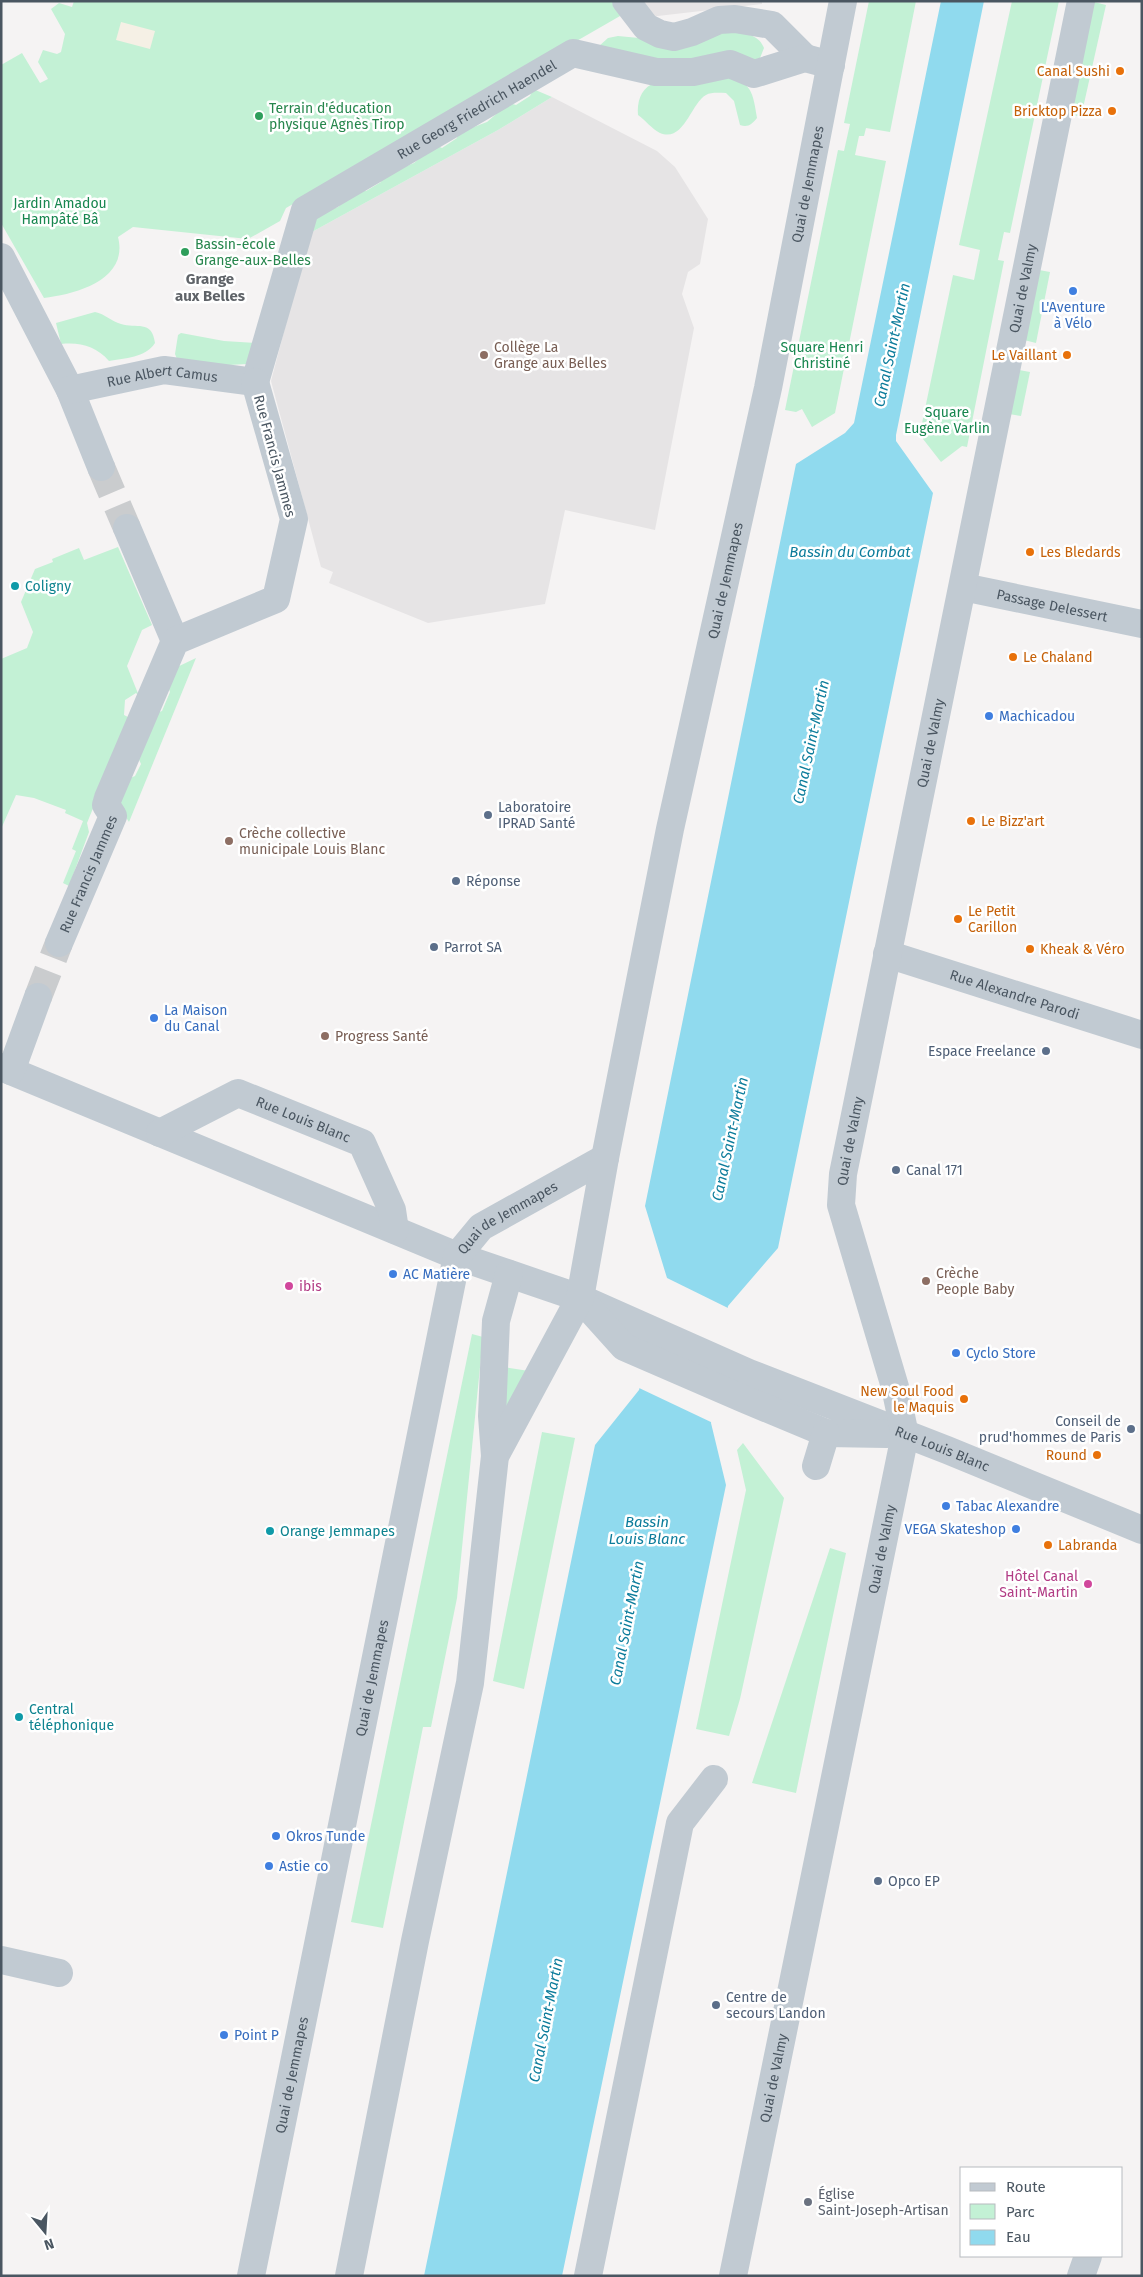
<svg xmlns="http://www.w3.org/2000/svg" width="1143" height="2277" font-family="'Fira Sans',sans-serif">
  <style>
    .education { fill: #e6e4e5 }
    .green { fill: #c3f1d5 }
    .sand { fill: #f5f0e5 }
    .water { fill: #90daee }
    .pier { fill: #f5f3f3 }
    .lines { fill: none; stroke-linecap: round; stroke-linejoin: round }
    .minor-tunnel { stroke: #caccce; stroke-width: 28; stroke-dasharray: 28 14; stroke-linecap: butt }
    .minor { stroke: #c1cad2; stroke-width: 28 }
    .food-dot { fill: #e8710a; stroke: #fff; stroke-width: 2 }
    .leisure-dot { fill: #2e9e5b; stroke: #fff; stroke-width: 2 }
    .shop-dot { fill: #3f7fe0; stroke: #fff; stroke-width: 2 }
    .education-dot { fill: #8d6e63; stroke: #fff; stroke-width: 2 }
    .culture-dot { fill: #0f9aa8; stroke: #fff; stroke-width: 2 }
    .service-dot { fill: #5c6f8a; stroke: #fff; stroke-width: 2 }
    .hotel-dot { fill: #d1479c; stroke: #fff; stroke-width: 2 }
    .worship-dot { fill: #6b7280; stroke: #fff; stroke-width: 2 }
    .labels { text-anchor: middle; stroke-width: 5; stroke-linejoin: round; paint-order: stroke }
    .food-label { font-size: 14px; fill: #c56008; stroke: #fff; text-anchor: start }
    .leisure-label { font-size: 14px; fill: #27864d; stroke: #fff; text-anchor: start }
    .street-label { font-size: 14px; fill: #4a5661; stroke: #fff }
    .park-label { font-size: 14px; fill: #17864f; stroke: #fff }
    .shop-label { font-size: 14px; fill: #366cbe; stroke: #fff; text-anchor: start }
    .education-label { font-size: 14px; fill: #785e54; stroke: #fff; text-anchor: start }
    .culture-label { font-size: 14px; fill: #0d838f; stroke: #fff; text-anchor: start }
    .service-label { font-size: 14px; fill: #4e5e75; stroke: #fff; text-anchor: start }
    .hotel-label { font-size: 14px; fill: #b23c85; stroke: #fff; text-anchor: start }
    .worship-label { font-size: 14px; fill: #5b616d; stroke: #fff; text-anchor: start }
    .neighbourhood-label { font-size: 15px; font-weight: bold; fill: #5f6368; stroke: #fff }
    .water-label { font-size: 15px; font-style: italic; fill: #0c7c9b; stroke: #fff }
  </style>
  <rect width="100%" height="100%" fill="#f5f3f3"/>
  <!-- education -->
  <g class="education">
    <path d="M638,1H762V4L649,17Z"/>
    <path d="M552,97L657,151L675,167L708,219L700,264L688,272L682,294L694,328L655,530L565,510L545,604L428,623L329,583L333,572L321,567L271,381L310,233L498,130Z"/>
  </g>
  <!-- green -->
  <g class="green">
    <path d="M74,1H638L627,12L286,208L280,221L248,239L133,227L118,237C129,280 76,294 44,298L1,223V65L22,53L40,83L48,79L38,62L43,50L57,54L61,52L65,34L51,9L59,3L72,7Z"/>
    <path d="M869,1H916L890,132L866,128L864,136H859L855,155L886,161L835,413L812,427L802,409L796,412L785,410L838,150L844,151L850,124L844,123Z"/>
    <path d="M1012,1H1059L1010,233L1004,232L998,260L1004,261L967,447L962,446L941,462L923,439L921,428L953,275L974,280L980,250L959,245Z"/>
    <path d="M1094,2L1106,5L1081,117L1069,114Z"/>
    <path d="M734,31C747,34 759,35 764,48L760,58L752,62L655,60L598,47L608,38L618,36L639,38Z"/>
    <path d="M718,73C750,83 752,85 757,118C752,124 748,128 740,125L734,101L726,93C719,93 711,92 706,95C691,103 684,143 660,133C652,129 645,120 638,115C637,103 640,90 652,84C662,79 705,76 718,73Z"/>
    <path d="M533,89L552,97L498,130L310,233L314,216L338,207L360,189L366,191L381,182L382,176L414,163L436,145L442,148L457,138L458,133L487,122L509,103L516,105L530,96Z"/>
    <path d="M1039,270L1050,272L1036,343L1024,340Z"/>
    <path d="M95,312C105,314 111,321 121,324C136,329 152,319 155,343C145,358 125,358 109,361C96,346 80,342 61,344L56,323Z"/>
    <path d="M181,333L224,341L256,343L247,364L191,367L179,364L175,354L178,335Z"/>
    <path d="M1019,370L1030,372L1021,416L1009,414Z"/>
    <path d="M118,547L152,625L142,630L127,666L139,696L136,693L125,700L124,715L130,718L87,823L89,832L69,886L63,883L76,851L72,849L83,821L65,813L66,810L34,798L16,795L1,829V659L27,648L33,632L21,602L35,569L53,562L52,559L79,548L84,560Z"/>
    <path d="M196,658L129,822L118,805L128,779L135,776L141,764L137,755L154,714L162,711L170,692L167,684L173,669Z"/>
    <path d="M472,1334L483,1337L457,1598L431,1727H423L383,1928L351,1922Z"/>
    <path d="M504,1367L529,1371L503,1421Z"/>
    <path d="M542,1432L575,1438L524,1689L493,1681Z"/>
    <path d="M743,1443L784,1498L740,1699L729,1736L696,1729L746,1490L737,1450Z"/>
    <path d="M830,1548L846,1553L796,1793L752,1783Z"/>
  </g>
  <!-- sand -->
  <path class="sand" d="M121,22L155,31L150,49L116,40Z"/>
  <!-- water -->
  <path class="water" d="M941,1H984L896,435V441L933,493L778,1248L728,1306L711,1423L726,1485L562,2276H424L595,1445L639,1390L667,1278L645,1206L796,464L845,433L854,423Z"/>
  <!-- pier -->
  <path class="pier" d="M665,1277L730,1309L713,1423L637,1387Z"/>
  <g class="lines">
    <!-- minor-tunnel -->
    <g class="minor-tunnel">
      <path d="M101,467L127,528"/>
      <path d="M38,997L59,943"/>
    </g>
    <!-- minor -->
    <g class="minor">
      <path d="M626,1L646,27L660,34L674,37L692,32L719,20L735,19L772,25L805,58"/>
      <path d="M1,257L70,390L101,467"/>
      <path id="s1" d="M255,382L305,210L573,53L656,72H693L730,64L754,74L805,58L831,65"/>
      <path id="s2" d="M70,390L164,370L255,382"/>
      <path d="M127,528L175,641"/>
      <path id="s3" d="M963,587L1142,624"/>
      <path id="s4" d="M59,943L113,816L106,805L108,798L175,641L276,599L294,519L255,382"/>
      <path id="s5" d="M887,954L1142,1035"/>
      <path id="s6" d="M1,1067L457,1256L580,1298L749,1373L947,1450L1142,1530"/>
      <path d="M11,1071L38,997"/>
      <path id="s7" d="M160,1133L238,1093L362,1143L392,1210L395,1230"/>
      <path d="M588,1307L624,1347L744,1399L826,1433L887,1434"/>
      <path d="M495,1456L492,1416L496,1321L509,1274"/>
      <path d="M816,1466L826,1433"/>
      <path d="M1,1960L59,1973"/>
      <path id="s8" d="M251,2276L457,1256L481,1227L605,1158"/>
      <path id="s9" d="M349,2276L415,1941L470,1683L495,1456L580,1298L605,1158L670,829L768,388L843,1"/>
      <path d="M588,2276L680,1823L714,1779"/>
      <path id="s10" d="M733,2276L905,1435L895,1387L841,1205L843,1174L1081,1"/>
      <path d="M1081,2276L1088,2256"/>
    </g>
  </g>
  <!-- markers -->
  <g class="food-dot">
    <circle cx="1120" cy="71" r="5"/>
    <circle cx="1112" cy="111" r="5"/>
    <circle cx="1067" cy="355" r="5"/>
    <circle cx="1030" cy="552" r="5"/>
    <circle cx="1013" cy="657" r="5"/>
    <circle cx="971" cy="821" r="5"/>
    <circle cx="958" cy="919" r="5"/>
    <circle cx="1030" cy="949" r="5"/>
    <circle cx="964" cy="1399" r="5"/>
    <circle cx="1097" cy="1455" r="5"/>
    <circle cx="1048" cy="1545" r="5"/>
  </g>
  <g class="leisure-dot">
    <circle cx="259" cy="116" r="5"/>
    <circle cx="185" cy="252" r="5"/>
  </g>
  <g class="shop-dot">
    <circle cx="1073" cy="291" r="5"/>
    <circle cx="989" cy="716" r="5"/>
    <circle cx="154" cy="1018" r="5"/>
    <circle cx="393" cy="1274" r="5"/>
    <circle cx="956" cy="1353" r="5"/>
    <circle cx="946" cy="1506" r="5"/>
    <circle cx="1016" cy="1529" r="5"/>
    <circle cx="276" cy="1836" r="5"/>
    <circle cx="269" cy="1866" r="5"/>
    <circle cx="224" cy="2035" r="5"/>
  </g>
  <g class="education-dot">
    <circle cx="484" cy="355" r="5"/>
    <circle cx="229" cy="841" r="5"/>
    <circle cx="325" cy="1036" r="5"/>
    <circle cx="926" cy="1281" r="5"/>
  </g>
  <g class="culture-dot">
    <circle cx="15" cy="586" r="5"/>
    <circle cx="270" cy="1531" r="5"/>
    <circle cx="19" cy="1717" r="5"/>
  </g>
  <g class="service-dot">
    <circle cx="488" cy="815" r="5"/>
    <circle cx="456" cy="881" r="5"/>
    <circle cx="434" cy="947" r="5"/>
    <circle cx="1046" cy="1051" r="5"/>
    <circle cx="896" cy="1170" r="5"/>
    <circle cx="1131" cy="1429" r="5"/>
    <circle cx="878" cy="1881" r="5"/>
    <circle cx="716" cy="2005" r="5"/>
  </g>
  <g class="hotel-dot">
    <circle cx="289" cy="1286" r="5"/>
    <circle cx="1088" cy="1584" r="5"/>
  </g>
  <circle class="worship-dot" cx="808" cy="2202" r="5"/>
  <g class="labels">
    <!-- food labels -->
    <g class="food-label">
      <text x="1110" y="76" text-anchor="end">Canal Sushi</text>
      <text x="1102" y="116" text-anchor="end">Bricktop Pizza</text>
      <text x="1057" y="360" text-anchor="end">Le Vaillant</text>
      <text x="1040" y="557">Les Bledards</text>
      <text x="1023" y="662">Le Chaland</text>
      <text x="981" y="826">Le Bizz'art</text>
      <text x="968" y="916">Le Petit<tspan x="968" dy="16">Carillon</tspan></text>
      <text x="1040" y="954">Kheak &amp; Véro</text>
      <text x="954" y="1396" text-anchor="end">New Soul Food<tspan x="954" dy="16">le Maquis</tspan></text>
      <text x="1087" y="1460" text-anchor="end">Round</text>
      <text x="1058" y="1550">Labranda</text>
    </g>
    <!-- leisure labels -->
    <g class="leisure-label">
      <text x="269" y="113">Terrain d'éducation<tspan x="269" dy="16">physique Agnès Tirop</tspan></text>
      <text x="195" y="249">Bassin-école<tspan x="195" dy="16">Grange-aux-Belles</tspan></text>
    </g>
    <!-- street labels -->
    <g class="street-label">
      <text dy="5" stroke="none"><textPath href="#s1" startOffset="378">Rue Georg Friedrich Haendel</textPath></text>
      <text dy="5" stroke="none"><textPath href="#s9" startOffset="2150">Quai de Jemmapes</textPath></text>
      <text dy="5" stroke="none"><textPath href="#s10" startOffset="2032">Quai de Valmy</textPath></text>
      <text dy="5" stroke="none"><textPath href="#s2" startOffset="94">Rue Albert Camus</textPath></text>
      <text transform="translate(275 456) rotate(75)" y="5">Rue Francis Jammes</text>
      <text dy="5" stroke="none"><textPath href="#s9" startOffset="1745">Quai de Jemmapes</textPath></text>
      <text dy="5" stroke="none"><textPath href="#s3" startOffset="91">Passage Delessert</textPath></text>
      <text dy="5" stroke="none"><textPath href="#s10" startOffset="1568">Quai de Valmy</textPath></text>
      <text dy="5" stroke="none"><textPath href="#s4" startOffset="75">Rue Francis Jammes</textPath></text>
      <text dy="5" stroke="none"><textPath href="#s5" startOffset="134">Rue Alexandre Parodi</textPath></text>
      <text dy="5" stroke="none"><textPath href="#s7" startOffset="158">Rue Louis Blanc</textPath></text>
      <text dy="5" stroke="none"><textPath href="#s10" startOffset="1162">Quai de Valmy</textPath></text>
      <text dy="5" stroke="none"><textPath href="#s8" startOffset="1105">Quai de Jemmapes</textPath></text>
      <text dy="5" stroke="none"><textPath href="#s6" startOffset="1016">Rue Louis Blanc</textPath></text>
      <text dy="5" stroke="none"><textPath href="#s10" startOffset="742">Quai de Valmy</textPath></text>
      <text dy="5" stroke="none"><textPath href="#s8" startOffset="610">Quai de Jemmapes</textPath></text>
      <text dy="5" stroke="none"><textPath href="#s8" startOffset="205">Quai de Jemmapes</textPath></text>
      <text dy="5" stroke="none"><textPath href="#s10" startOffset="202">Quai de Valmy</textPath></text>
    </g>
    <!-- park labels -->
    <g class="park-label">
      <text x="60" y="208">Jardin Amadou<tspan x="60" dy="16">Hampâté Bâ</tspan></text>
      <text x="822" y="352">Square Henri<tspan x="822" dy="16">Christiné</tspan></text>
      <text x="947" y="417">Square<tspan x="947" dy="16">Eugène Varlin</tspan></text>
    </g>
    <!-- shop labels -->
    <g class="shop-label">
      <text x="1073" y="312" text-anchor="middle">L'Aventure<tspan x="1073" dy="16">à Vélo</tspan></text>
      <text x="999" y="721">Machicadou</text>
      <text x="164" y="1015">La Maison<tspan x="164" dy="16">du Canal</tspan></text>
      <text x="403" y="1279">AC Matière</text>
      <text x="966" y="1358">Cyclo Store</text>
      <text x="956" y="1511">Tabac Alexandre</text>
      <text x="1006" y="1534" text-anchor="end">VEGA Skateshop</text>
      <text x="286" y="1841">Okros Tunde</text>
      <text x="279" y="1871">Astie co</text>
      <text x="234" y="2040">Point P</text>
    </g>
    <!-- education labels -->
    <g class="education-label">
      <text x="494" y="352">Collège La<tspan x="494" dy="16">Grange aux Belles</tspan></text>
      <text x="239" y="838">Crèche collective<tspan x="239" dy="16">municipale Louis Blanc</tspan></text>
      <text x="335" y="1041">Progress Santé</text>
      <text x="936" y="1278">Crèche<tspan x="936" dy="16">People Baby</tspan></text>
    </g>
    <!-- culture labels -->
    <g class="culture-label">
      <text x="25" y="591">Coligny</text>
      <text x="280" y="1536">Orange Jemmapes</text>
      <text x="29" y="1714">Central<tspan x="29" dy="16">téléphonique</tspan></text>
    </g>
    <!-- service labels -->
    <g class="service-label">
      <text x="498" y="812">Laboratoire<tspan x="498" dy="16">IPRAD Santé</tspan></text>
      <text x="466" y="886">Réponse</text>
      <text x="444" y="952">Parrot SA</text>
      <text x="1036" y="1056" text-anchor="end">Espace Freelance</text>
      <text x="906" y="1175">Canal 171</text>
      <text x="1121" y="1426" text-anchor="end">Conseil de<tspan x="1121" dy="16">prud'hommes de Paris</tspan></text>
      <text x="888" y="1886">Opco EP</text>
      <text x="726" y="2002">Centre de<tspan x="726" dy="16">secours Landon</tspan></text>
    </g>
    <!-- hotel labels -->
    <g class="hotel-label">
      <text x="299" y="1291">ibis</text>
      <text x="1078" y="1581" text-anchor="end">Hôtel Canal<tspan x="1078" dy="16">Saint-Martin</tspan></text>
    </g>
    <!-- worship labels -->
    <g class="worship-label">
      <text x="818" y="2199">Église<tspan x="818" dy="16">Saint-Joseph-Artisan</tspan></text>
    </g>
    <!-- neighbourhood labels -->
    <g class="neighbourhood-label">
      <text x="210" y="284">Grange<tspan x="210" dy="17">aux Belles</tspan></text>
    </g>
    <!-- water labels -->
    <g class="water-label">
      <text transform="translate(892 345) rotate(-78)" y="5">Canal Saint-Martin</text>
      <text x="850" y="557">Bassin du Combat</text>
      <text transform="translate(811 742) rotate(-78)" y="5">Canal Saint-Martin</text>
      <text transform="translate(730 1139) rotate(-78)" y="5">Canal Saint-Martin</text>
      <text x="647" y="1527">Bassin<tspan x="647" dy="17">Louis Blanc</tspan></text>
      <text transform="translate(627 1623) rotate(-79)" y="5">Canal Saint-Martin</text>
      <text transform="translate(546 2020) rotate(-79)" y="5">Canal Saint-Martin</text>
    </g>
  </g>
  <!-- border -->
  <rect width="1143" height="2277" fill="none" stroke="#4a5661" stroke-width="5"/>
  <!-- legend -->
  <rect x="960" y="2167" width="162" height="90" fill="#ffffff" stroke="#b7bbc0"/>
  <rect x="970" y="2183" width="25" height="8" fill="#c1cad2" stroke="#b7bbc0"/>
  <text x="1006" y="2192" font-size="15" fill="#4a5661">Route</text>
  <rect x="970" y="2204" width="25" height="15" fill="#c3f1d5" stroke="#b7bbc0"/>
  <text x="1006" y="2217" font-size="15" fill="#4a5661">Parc</text>
  <rect x="970" y="2230" width="25" height="15" fill="#90daee" stroke="#b7bbc0"/>
  <text x="1006" y="2242" font-size="15" fill="#4a5661">Eau</text>
  <!-- north arrow -->
  <g transform="translate(45 2232) rotate(162)" stroke="#ffffff" stroke-width="4" paint-order="stroke">
  <path d="M0-4L9 19L0 12L-9 19Z" fill="#4a5661"/>
  <text y="-8" font-size="14" font-weight="bold" text-anchor="middle" fill="#4a5661">N</text>
  </g>
</svg>
